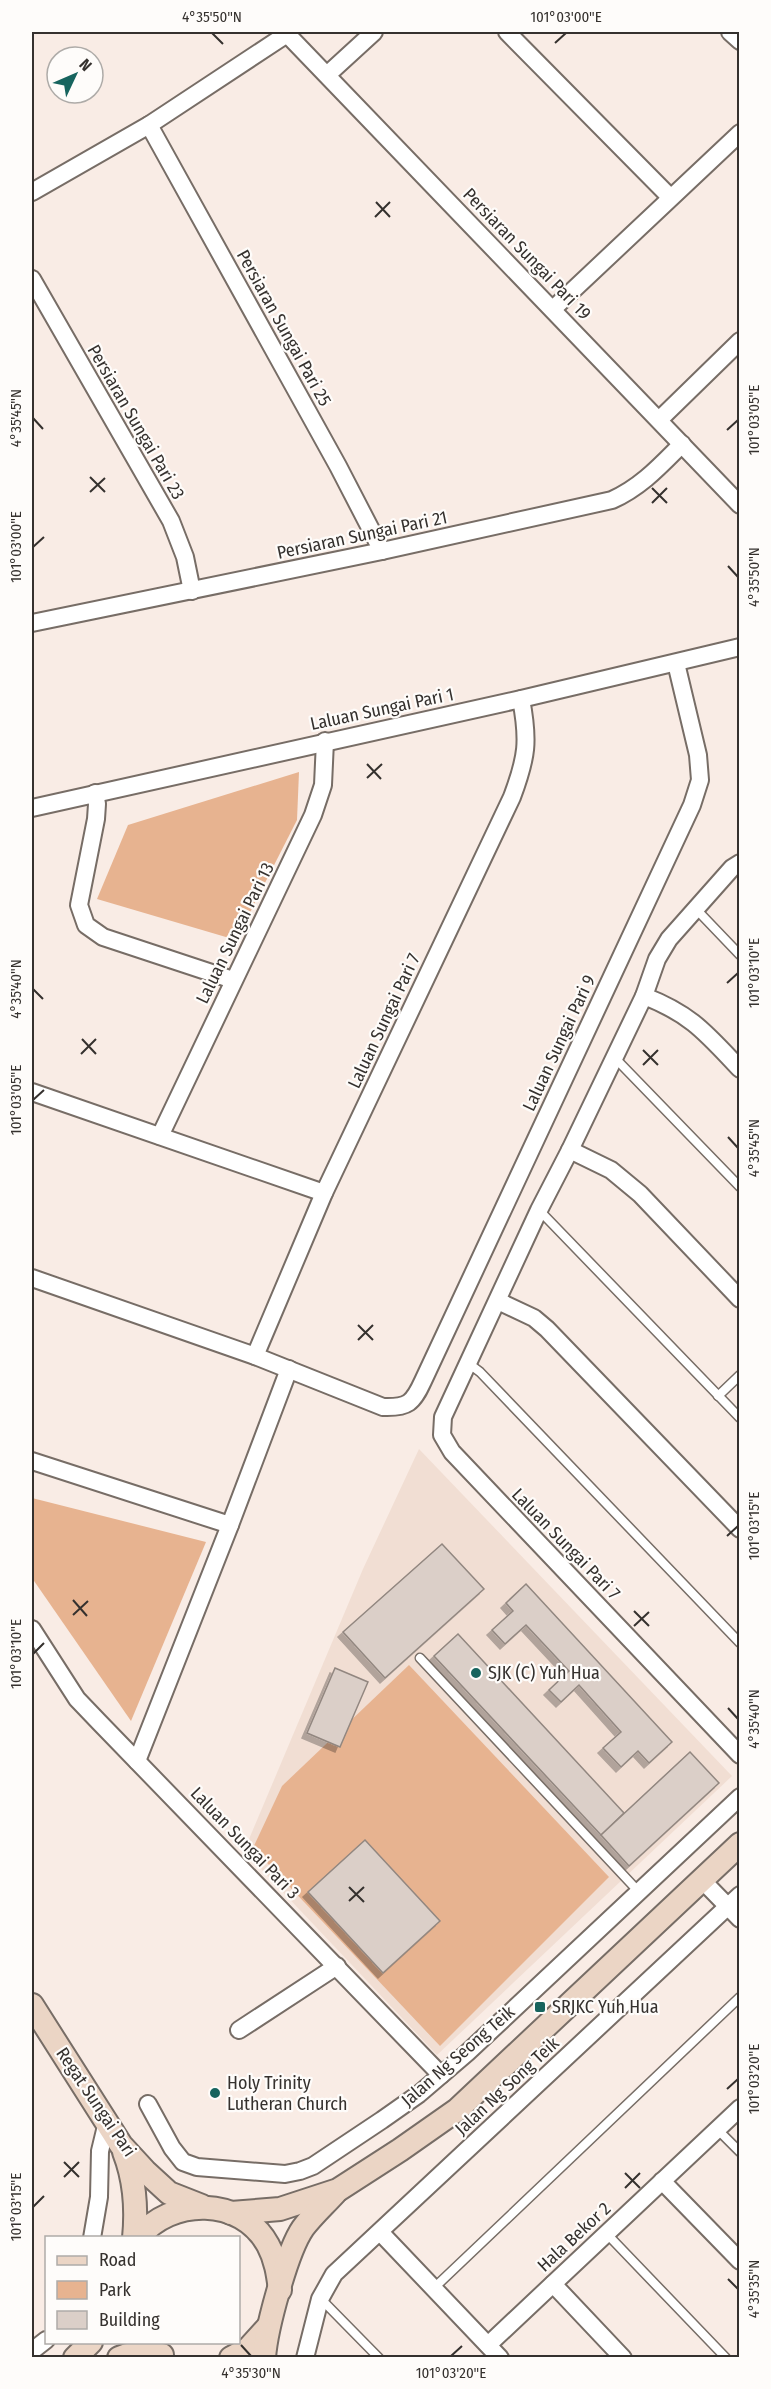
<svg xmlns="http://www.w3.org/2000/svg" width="771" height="2389" font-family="'Fira Sans Condensed',sans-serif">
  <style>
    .built { fill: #f1ded3 }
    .green { fill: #e7b390 }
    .building { fill: #dbcfc8; stroke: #928780; stroke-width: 1.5; filter: url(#shadow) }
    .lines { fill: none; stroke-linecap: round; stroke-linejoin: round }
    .lane-casing { stroke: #776d66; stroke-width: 11 }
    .street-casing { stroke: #776d66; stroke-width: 20 }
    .secondary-casing { stroke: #776d66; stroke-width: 26 }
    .lane { stroke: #fff; stroke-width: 8 }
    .street { stroke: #fff; stroke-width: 16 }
    .secondary { stroke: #ebd5c5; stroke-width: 22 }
    .ticks { fill: none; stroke: #35312e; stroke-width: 2 }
    .poi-dot { fill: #17645e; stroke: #fefcfa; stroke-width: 2 }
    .labels { text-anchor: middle; stroke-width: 4.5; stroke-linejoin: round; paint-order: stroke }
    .street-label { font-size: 18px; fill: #35312e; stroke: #fefcfa }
    .poi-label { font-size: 18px; fill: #35312e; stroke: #fefcfa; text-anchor: start }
    .neatline { fill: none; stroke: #35312e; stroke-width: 2 }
    .ticks-label { font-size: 15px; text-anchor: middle; fill: #35312e }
  </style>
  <defs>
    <filter id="shadow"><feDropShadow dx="-5" dy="5" stdDeviation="0" flood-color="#0004"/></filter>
  </defs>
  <rect width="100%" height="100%" fill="#f9ece5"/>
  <!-- built -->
  <path class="built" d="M419,1449L732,1776L437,2055L244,1851L363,1569Z"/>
  <!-- green -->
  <g class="green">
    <path d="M299,772L297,820L236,940L97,899L128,825Z"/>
    <path d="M32,1498L206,1542L131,1721L32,1578Z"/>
    <path d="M409,1665L609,1877L440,2046L253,1848L282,1786Z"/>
  </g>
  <!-- building -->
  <g class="building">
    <path d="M442,1544L484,1589L385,1678L343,1632Z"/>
    <path d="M526,1584L672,1742L649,1763L638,1751L621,1767L603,1748L621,1732L579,1685L561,1702L549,1690L569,1671L526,1625L505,1644L492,1630L513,1611L506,1603Z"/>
    <path d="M458,1634L624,1813L601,1835L434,1656Z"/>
    <path d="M335,1668L368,1682L340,1747L307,1733Z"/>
    <path d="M690,1752L719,1783L629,1866L601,1835Z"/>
    <path d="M365,1840L440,1921L383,1973L308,1892Z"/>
  </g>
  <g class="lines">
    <defs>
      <g id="lane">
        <path d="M695,908L740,955"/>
        <path d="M614,1057L740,1187"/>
        <path d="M539,1210L740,1418"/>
        <path d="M468,1363L480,1372L740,1643"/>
        <path d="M718,1396L740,1375"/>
        <path d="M420,1658L639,1892"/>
        <path d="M717,2129L740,2152"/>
        <path d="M607,2234L726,2358"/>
        <path d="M434,2288L740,1997"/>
        <path d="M321,2299L379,2358"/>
      </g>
      <g id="street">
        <path d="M285,32L740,505"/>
        <path d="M507,32L670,197"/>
        <path d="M730,32L740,41"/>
        <path d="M327,75L374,32"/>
        <path d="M149,125L338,466L382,551"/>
        <path d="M32,192L149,125L287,34"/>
        <path d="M32,279L171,521L185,557L192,591"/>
        <path d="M553,309L740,133"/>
        <path d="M659,420L740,341"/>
        <path d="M32,623L382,551L612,500C641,487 660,466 682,444"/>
        <path d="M95,793L97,804L96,819L79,905L86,925L103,937L233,980"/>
        <path d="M32,808L521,699L740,647"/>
        <path d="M740,863L732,868L669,939L657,959L644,996L570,1150L539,1210L443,1417L442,1435L452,1452L740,1755"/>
        <path d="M644,996C691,1014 706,1033 740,1069"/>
        <path d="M32,1092L324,1193"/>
        <path d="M160,1136L313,815L323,785L325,741"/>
        <path d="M570,1150L611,1170L640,1194L740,1299"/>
        <path d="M32,1278L255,1356L383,1407C408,1408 413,1403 423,1381L692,805L700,780L698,755L676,663"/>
        <path d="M498,1301L534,1318L547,1329L740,1529"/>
        <path d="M255,1356L324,1193L512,797C527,757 529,741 521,699"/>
        <path d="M32,1461L230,1525"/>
        <path d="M32,1629L77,1699L99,1722L441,2075"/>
        <path d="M137,1761L230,1525L289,1369"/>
        <path d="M702,1880L740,1919"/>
        <path d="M239,2030L337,1966"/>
        <path d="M148,2104L172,2148L183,2162L197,2167L285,2174L300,2171L313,2166L382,2120L419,2094L467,2053L740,1797"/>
        <path d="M662,2181L740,2261"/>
        <path d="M380,2232L500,2358"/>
        <path d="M92,2238L99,2197L100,2151L107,2122"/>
        <path d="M553,2284L623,2358"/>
        <path d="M488,2345L740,2108"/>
        <path d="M32,2351L46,2340"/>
        <path d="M305,2358L320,2299L334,2274L740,1895"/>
      </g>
      <g id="secondary">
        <path d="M32,2005L121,2145L145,2171L169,2193L202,2206"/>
        <path d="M124,2152C135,2180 137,2208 134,2238"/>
        <path d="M231,2213L280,2209L338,2190L400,2150L457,2110L740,1844"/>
        <path d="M138,2238C171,2197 241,2196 268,2245C276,2260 278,2274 280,2290"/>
        <path d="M75,2358L91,2342"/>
        <path d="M119,2358L127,2355H162"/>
        <path d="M231,2358L248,2349L268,2327"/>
        <path d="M264,2358C266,2329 287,2251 303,2228C312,2216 324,2205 335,2193"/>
      </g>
    </defs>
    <!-- lane casing -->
    <use href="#lane" class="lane-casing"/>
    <!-- street casing -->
    <use href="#street" class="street-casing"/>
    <!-- secondary casing -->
    <use href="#secondary" class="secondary-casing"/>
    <!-- lane -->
    <use href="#lane" class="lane"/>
    <!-- street -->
    <use href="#street" class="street"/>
    <!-- secondary -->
    <use href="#secondary" class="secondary"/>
  </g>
  <!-- ticks -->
  <path class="ticks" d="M212,33L223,44M555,43L566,33M376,202L390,217M375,217L390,202M33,418L43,429M727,430L738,420M90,477L105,492M652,488L667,503M90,492L105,478M652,503L667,488M33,547L44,537M728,566L738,577M367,764L381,779M367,778L382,764M727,983L738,973M33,989L43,999M82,1039L96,1054M643,1050L658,1065M81,1054L96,1039M643,1065L658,1050M33,1100L44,1090M728,1137L738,1148M358,1325L373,1340M358,1340L373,1325M727,1536L738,1526M73,1600L87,1616M634,1611L649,1626M73,1615L88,1601M634,1626L649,1612M33,1654L44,1643M728,1708L738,1719M349,1887L364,1902M349,1901L364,1887M727,2089L738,2079M64,2162L79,2177M625,2173L640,2188M64,2177L79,2162M625,2188L640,2173M33,2207L44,2196M728,2279L738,2289M241,2345L251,2356M451,2356L462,2346"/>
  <!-- markers -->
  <g class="poi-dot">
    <circle cx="476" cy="1673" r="6"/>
    <rect x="534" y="2001" width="12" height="12" rx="3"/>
    <circle cx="215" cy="2093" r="6"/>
  </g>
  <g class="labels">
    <!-- street labels -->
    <g class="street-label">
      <text transform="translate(527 254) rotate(46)" y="6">Persiaran Sungai Pari 19</text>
      <text transform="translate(284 328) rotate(61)" y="6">Persiaran Sungai Pari 25</text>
      <text transform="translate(136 422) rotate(60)" y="6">Persiaran Sungai Pari 23</text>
      <text transform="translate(362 535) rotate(-12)" y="6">Persiaran Sungai Pari 21</text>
      <text transform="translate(382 709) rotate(-12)" y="6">Laluan Sungai Pari 1</text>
      <text transform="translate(235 933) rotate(-64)" y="6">Laluan Sungai Pari 13</text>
      <text transform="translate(384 1021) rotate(-65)" y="6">Laluan Sungai Pari 7</text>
      <text transform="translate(559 1043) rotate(-65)" y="6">Laluan Sungai Pari 9</text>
      <text transform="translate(566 1544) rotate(46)" y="6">Laluan Sungai Pari 7</text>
      <text transform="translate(245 1843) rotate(46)" y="6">Laluan Sungai Pari 3</text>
      <text transform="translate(458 2056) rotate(-41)" y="6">Jalan Ng Seong Teik</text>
      <text transform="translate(507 2086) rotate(-43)" y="6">Jalan Ng Song Teik</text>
      <text transform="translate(96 2102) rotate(56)" y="6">Regat Sungai Pari</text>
      <text transform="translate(574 2237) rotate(-43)" y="6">Hala Bekor 2</text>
    </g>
    <!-- poi labels -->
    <g class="poi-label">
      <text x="488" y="1679">SJK (C) Yuh Hua</text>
      <text x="552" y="2013">SRJKC Yuh Hua</text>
      <text x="227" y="2089">Holy Trinity<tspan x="227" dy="21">Lutheran Church</tspan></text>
    </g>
  </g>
  <!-- border -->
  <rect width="771" height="2389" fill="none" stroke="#fefcfa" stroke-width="66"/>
  <!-- legend -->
  <rect x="45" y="2236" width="195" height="108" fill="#fefcfa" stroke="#aeaba8" stroke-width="1.5"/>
  <rect x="57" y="2256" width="30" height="9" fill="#ebd5c5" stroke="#aeaba8" stroke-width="1.5"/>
  <text x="99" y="2266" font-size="18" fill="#35312e">Road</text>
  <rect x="57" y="2281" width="30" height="18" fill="#e7b390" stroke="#aeaba8" stroke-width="1.5"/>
  <text x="99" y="2296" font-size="18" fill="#35312e">Park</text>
  <rect x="57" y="2311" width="30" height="18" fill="#dbcfc8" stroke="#aeaba8" stroke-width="1.5"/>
  <text x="99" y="2326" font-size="18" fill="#35312e">Building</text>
  <!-- north arrow -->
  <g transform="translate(75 75) rotate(46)"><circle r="28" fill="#fefcfa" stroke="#aeaba8" stroke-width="1.5"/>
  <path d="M0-4.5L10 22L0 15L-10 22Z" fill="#17645e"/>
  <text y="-9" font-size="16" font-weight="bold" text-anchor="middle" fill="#35312e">N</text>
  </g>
  <rect x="33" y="33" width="705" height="2323" class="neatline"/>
  <g class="ticks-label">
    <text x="212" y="22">4°35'50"N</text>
    <text x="566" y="22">101°03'00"E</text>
    <text transform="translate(16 418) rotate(-90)" y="5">4°35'45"N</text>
    <text transform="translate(754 420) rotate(-90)" y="5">101°03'05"E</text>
    <text transform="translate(16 547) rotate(-90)" y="5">101°03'00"E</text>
    <text transform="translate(754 577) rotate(-90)" y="5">4°35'50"N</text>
    <text transform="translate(754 973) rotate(-90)" y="5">101°03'10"E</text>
    <text transform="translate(16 989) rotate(-90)" y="5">4°35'40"N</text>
    <text transform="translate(16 1100) rotate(-90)" y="5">101°03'05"E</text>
    <text transform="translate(754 1148) rotate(-90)" y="5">4°35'45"N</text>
    <text transform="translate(754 1526) rotate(-90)" y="5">101°03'15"E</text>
    <text transform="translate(16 1654) rotate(-90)" y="5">101°03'10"E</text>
    <text transform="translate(754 1719) rotate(-90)" y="5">4°35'40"N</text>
    <text transform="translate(754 2079) rotate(-90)" y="5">101°03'20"E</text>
    <text transform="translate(16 2207) rotate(-90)" y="5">101°03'15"E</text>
    <text transform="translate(754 2289) rotate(-90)" y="5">4°35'35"N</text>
    <text x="251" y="2378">4°35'30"N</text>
    <text x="451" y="2378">101°03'20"E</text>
  </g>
</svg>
